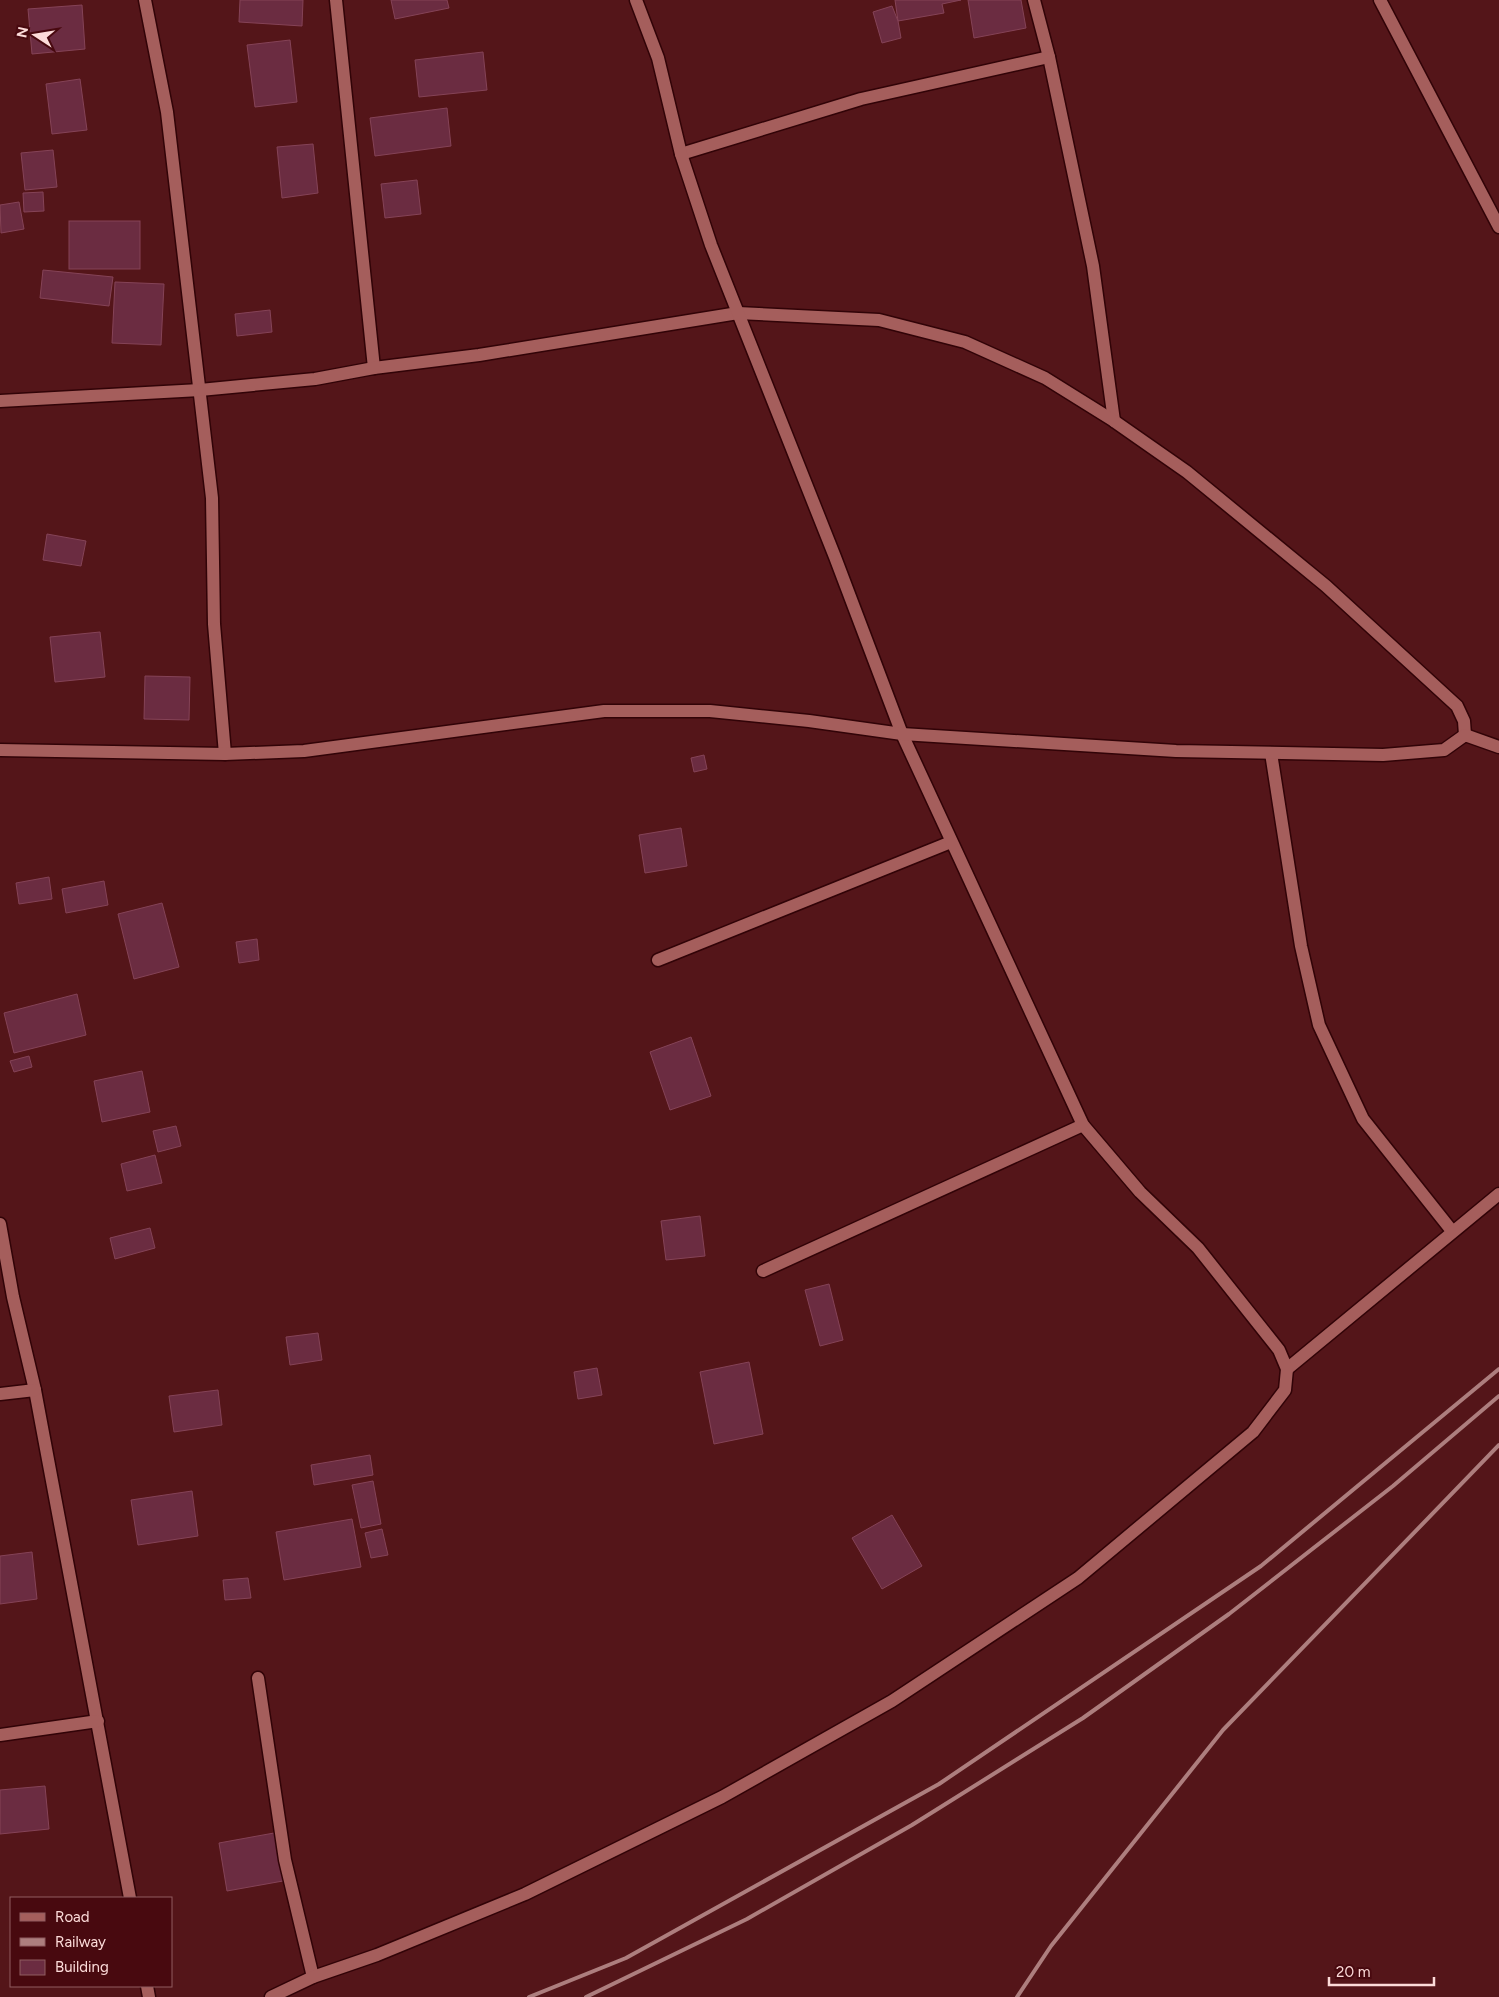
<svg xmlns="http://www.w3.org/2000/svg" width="1499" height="1997" font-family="Figtree,sans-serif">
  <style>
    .building { fill: #6b2c41; stroke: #854357 }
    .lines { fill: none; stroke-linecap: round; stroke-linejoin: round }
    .street-casing { stroke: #310307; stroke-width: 15 }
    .secondary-casing { stroke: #310307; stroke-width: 15 }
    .street { stroke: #a55e5c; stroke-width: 12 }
    .secondary { stroke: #a55e5c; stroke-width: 12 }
    .rail { stroke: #ad7e7e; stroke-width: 4 }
  </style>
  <rect width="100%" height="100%" fill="#541519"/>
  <!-- building -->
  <g class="building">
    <path d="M240,0H303L302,26L239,22Z"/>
    <path d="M391,0H447L449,8L395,19Z"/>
    <path d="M895,0H961L942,4L944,13L898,21Z"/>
    <path d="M968,0H1021L1026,28L974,38Z"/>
    <path d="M82,5L85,49L32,54L28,9Z"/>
    <path d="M892,6L898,21L901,38L882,43L873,12Z"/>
    <path d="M290,40L297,102L255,107L247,45Z"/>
    <path d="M483,52L487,90L419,97L415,60Z"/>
    <path d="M80,79L87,130L52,134L46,84Z"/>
    <path d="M447,108L451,146L375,156L370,118Z"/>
    <path d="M313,144L318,193L282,198L277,147Z"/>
    <path d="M53,150L57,187L25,190L21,153Z"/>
    <path d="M417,180L421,214L385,218L381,184Z"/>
    <path d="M43,192L44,211L24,212L23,193Z"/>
    <path d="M19,202L24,229L1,233L0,205Z"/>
    <rect x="69" y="221" width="71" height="48"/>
    <path d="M43,270L113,277L109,306L40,298Z"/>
    <path d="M115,282L164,284L161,345L112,343Z"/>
    <path d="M270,310L272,332L237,336L235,314Z"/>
    <path d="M47,534L86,541L81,566L43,560Z"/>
    <path d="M100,632L105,677L55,682L50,637Z"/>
    <path d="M145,676L190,677L189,720L144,719Z"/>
    <path d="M704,755L707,769L694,772L691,758Z"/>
    <path d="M681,828L687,866L645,873L639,835Z"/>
    <path d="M49,877L52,899L19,904L16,883Z"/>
    <path d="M104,881L108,905L66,913L62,889Z"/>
    <path d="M162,903L179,967L134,979L118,914Z"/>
    <path d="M257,939L259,960L239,963L236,942Z"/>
    <path d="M77,994L86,1035L14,1053L4,1013Z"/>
    <path d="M691,1037L711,1096L670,1110L650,1052Z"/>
    <path d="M29,1056L32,1067L14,1072L10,1061Z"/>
    <path d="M142,1071L150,1112L102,1122L94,1081Z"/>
    <path d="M176,1126L181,1146L158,1152L153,1131Z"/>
    <path d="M155,1155L162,1183L127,1191L121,1164Z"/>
    <path d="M700,1216L705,1256L666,1260L661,1221Z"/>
    <path d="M150,1228L155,1248L115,1259L110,1238Z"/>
    <path d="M829,1284L843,1340L820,1346L805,1290Z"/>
    <path d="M318,1333L322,1360L290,1365L286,1337Z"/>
    <path d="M749,1362L763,1434L714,1444L700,1372Z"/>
    <path d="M597,1368L602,1395L578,1399L574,1372Z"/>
    <path d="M218,1390L222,1425L174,1432L169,1396Z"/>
    <path d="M370,1455L373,1475L314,1485L311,1465Z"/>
    <path d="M373,1481L381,1524L361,1528L352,1485Z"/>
    <path d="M192,1491L198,1536L138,1545L131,1500Z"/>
    <path d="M892,1515L922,1566L882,1589L852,1538Z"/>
    <path d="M352,1519L361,1567L284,1580L276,1532Z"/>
    <path d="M382,1529L388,1555L371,1558L365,1533Z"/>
    <path d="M32,1552L37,1599L0,1604V1556Z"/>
    <path d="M248,1578L251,1598L225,1600L223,1580Z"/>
    <path d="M45,1786L49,1829L0,1834V1790Z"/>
    <path d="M274,1833L283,1881L227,1891L219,1843Z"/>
  </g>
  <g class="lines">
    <defs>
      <g id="street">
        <path d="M145,0L167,112L212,498L214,624L225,754"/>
        <path d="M336,0L374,368"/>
        <path d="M1034,0L1049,57L1093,266L1114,421"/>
        <path d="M1380,0L1499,227"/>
        <path d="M681,154L861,99L1049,57"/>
        <path d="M0,401L200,390L315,379L374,368L479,355L738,313L879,320L965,342L1045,378L1114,421L1187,472L1326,586L1457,706L1464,721L1465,735"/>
        <path d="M1271,753L1301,946L1319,1025L1363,1119L1452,1231"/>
        <path d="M658,960L951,842"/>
        <path d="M0,1224L13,1297L35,1390L130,1898"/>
        <path d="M763,1271L1083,1125"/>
        <path d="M1287,1369L1499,1194"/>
        <path d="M0,1394L35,1390"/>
        <path d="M258,1678L285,1860L313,1977"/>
        <path d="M0,1735L98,1721"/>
        <path d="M147,1986L149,1997"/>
        <path d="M271,1997L313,1977L377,1955L525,1894L722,1797L892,1701L1078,1578L1253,1432L1285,1390L1287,1369L1279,1350L1198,1248L1140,1192L1083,1125L902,734L835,557L711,245L681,154L658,58L636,0"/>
      </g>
      <path id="secondary" d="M0,750L225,754L304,751L604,711H710L809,721L902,734L1176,751L1383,755L1444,750L1465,735L1499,747"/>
    </defs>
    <!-- street casing -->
    <use href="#street" class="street-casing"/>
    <!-- secondary casing -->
    <use href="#secondary" class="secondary-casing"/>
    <!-- street -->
    <use href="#street" class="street"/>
    <!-- secondary -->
    <use href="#secondary" class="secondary"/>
    <!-- rail -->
    <g class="rail">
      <path d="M529,1997L626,1958L939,1784L1261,1566L1499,1369"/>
      <path d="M586,1997L747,1919L912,1825L1083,1718L1229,1614L1393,1486L1499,1396"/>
      <path d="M1017,1997L1051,1946L1223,1730L1499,1445"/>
    </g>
  </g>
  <!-- legend -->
  <rect x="10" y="1897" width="162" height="90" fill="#48090f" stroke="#905d60"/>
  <rect x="20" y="1913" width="25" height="8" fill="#a55e5c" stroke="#905d60"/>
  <text x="55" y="1922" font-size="15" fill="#fcdbd9">Road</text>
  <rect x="20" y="1938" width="25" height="8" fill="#ad7e7e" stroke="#905d60"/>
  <text x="55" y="1947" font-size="15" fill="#fcdbd9">Railway</text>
  <rect x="20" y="1960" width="25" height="15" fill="#6b2c41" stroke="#905d60"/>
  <text x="55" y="1972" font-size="15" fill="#fcdbd9">Building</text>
  <!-- north arrow -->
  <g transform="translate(35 35) rotate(282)" stroke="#48090f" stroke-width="4" paint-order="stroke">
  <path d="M0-4L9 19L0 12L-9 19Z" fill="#fcdbd9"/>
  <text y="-8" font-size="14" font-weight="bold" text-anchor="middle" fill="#fcdbd9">N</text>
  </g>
  <!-- scale -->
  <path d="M1329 1977v8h105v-8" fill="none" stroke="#fcdbd9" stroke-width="2.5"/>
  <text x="1336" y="1977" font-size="15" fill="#fcdbd9" stroke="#48090f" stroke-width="4" paint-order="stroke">20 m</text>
</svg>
